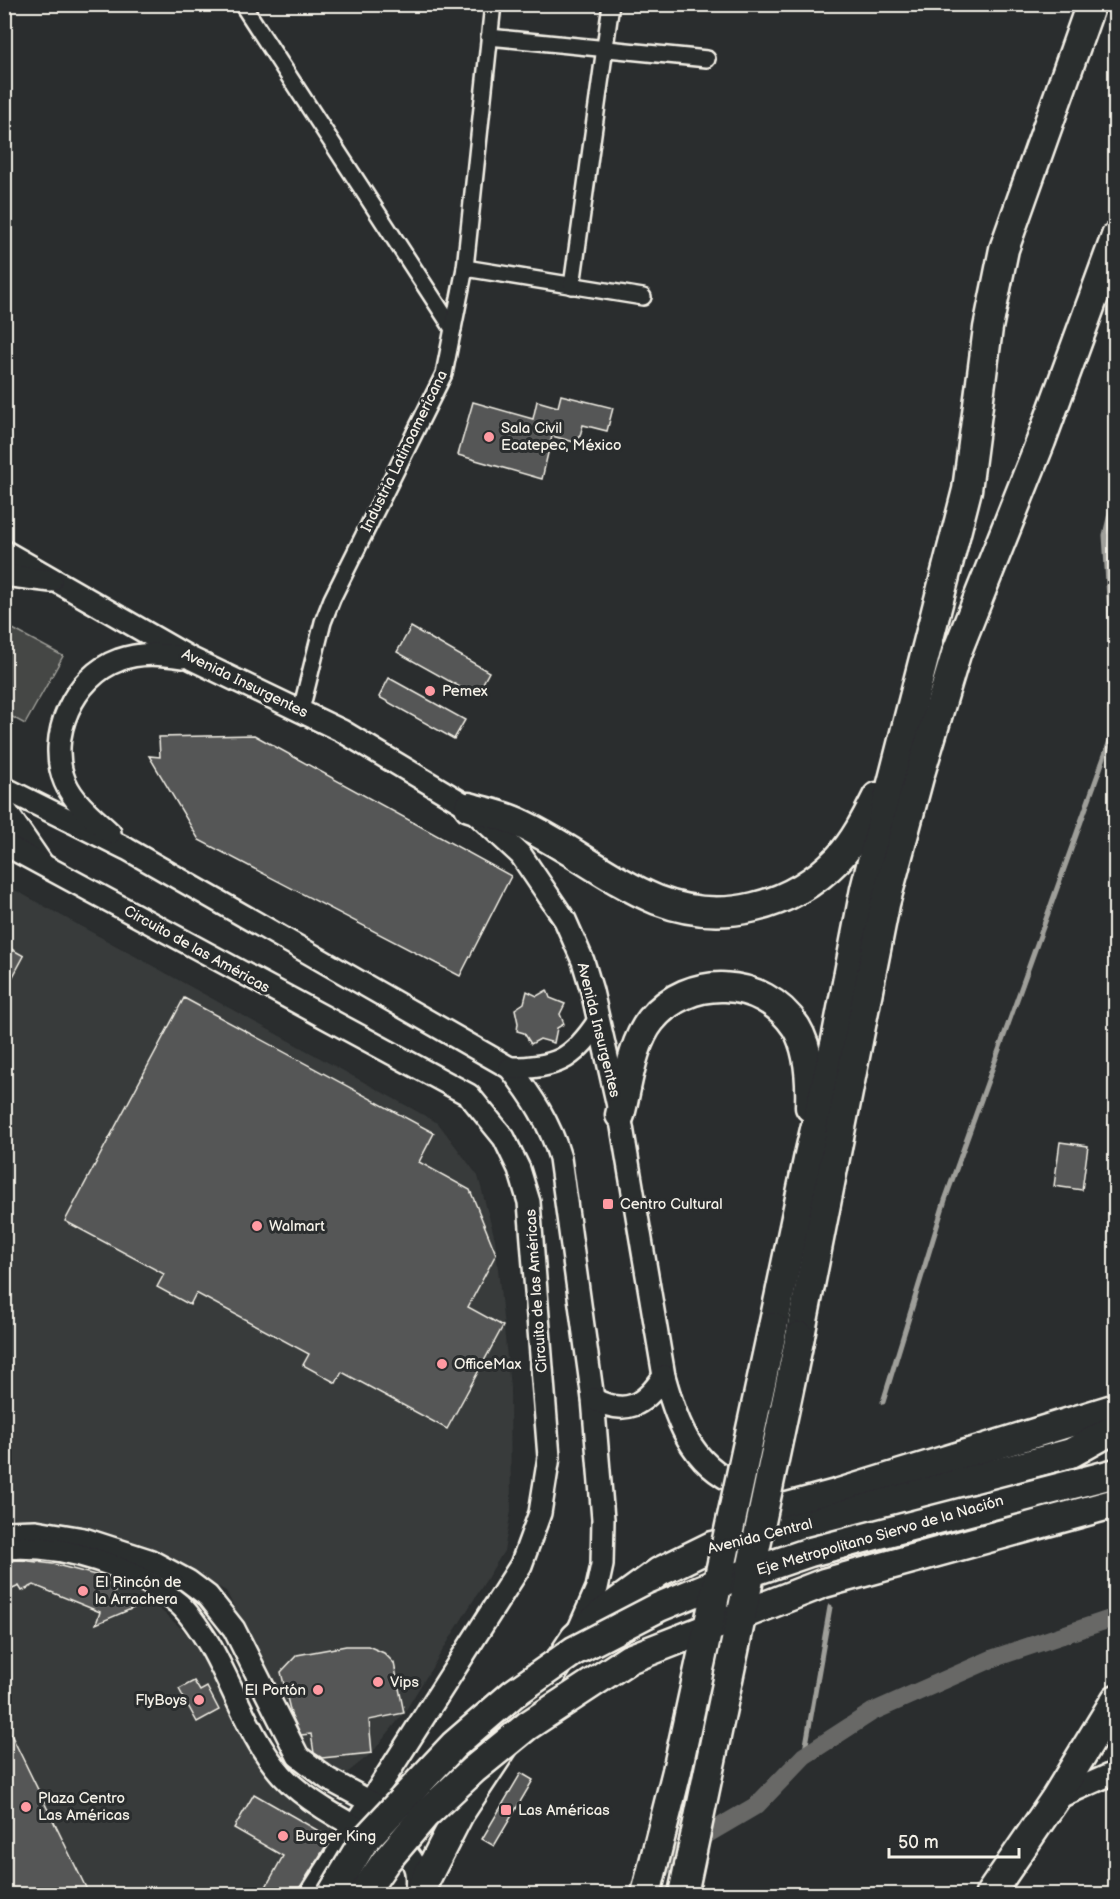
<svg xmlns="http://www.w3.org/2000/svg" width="1120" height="1899" font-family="'Balsamiq Sans',sans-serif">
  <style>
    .built { fill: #373a3a }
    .green { fill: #444645; stroke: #9c9c96; stroke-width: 1.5 }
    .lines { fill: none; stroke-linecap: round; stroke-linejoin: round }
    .stream { stroke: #9f9f9a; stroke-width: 5 }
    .canal { stroke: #676866; stroke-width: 18 }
    .building { fill: #555756; stroke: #f4f1e8; stroke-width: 1.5 }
    .street-casing { stroke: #f4f1e8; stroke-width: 20 }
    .secondary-casing { stroke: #f4f1e8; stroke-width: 26 }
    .highway-casing { stroke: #f4f1e8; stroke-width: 33 }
    .street { stroke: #2a2d2e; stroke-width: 15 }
    .secondary { stroke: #2a2d2e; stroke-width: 21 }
    .highway { stroke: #2a2d2e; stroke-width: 28 }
    .highway-bridge-casing { stroke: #f4f1e8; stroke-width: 33; stroke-linecap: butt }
    .highway-bridge { stroke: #2a2d2e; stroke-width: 28 }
    .poi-dot { fill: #ff9aa2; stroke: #2a2d2e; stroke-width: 2 }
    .labels { text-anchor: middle; stroke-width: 6; stroke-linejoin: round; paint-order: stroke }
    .poi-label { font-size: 15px; fill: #f4f1e8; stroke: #2a2d2e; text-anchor: start }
    .street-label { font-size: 15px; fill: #f4f1e8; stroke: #2a2d2e }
  </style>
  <rect width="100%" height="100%" fill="#2a2d2e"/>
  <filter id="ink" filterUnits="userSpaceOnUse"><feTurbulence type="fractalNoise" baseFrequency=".0167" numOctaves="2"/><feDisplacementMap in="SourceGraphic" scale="12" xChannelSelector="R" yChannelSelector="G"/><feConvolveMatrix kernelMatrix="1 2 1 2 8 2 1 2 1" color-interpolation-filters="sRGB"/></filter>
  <g filter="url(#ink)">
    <!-- built -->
    <g class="built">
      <path d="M4,884L438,1123L478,1176L495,1239L510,1387L511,1511L504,1551L404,1713L372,1753L347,1773L319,1765L308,1757L226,1591L157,1554L5,1515Z"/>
      <path d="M5,1558L53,1560L114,1577L143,1594L184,1631L208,1662L230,1708L342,1831L305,1894H5Z"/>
    </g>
    <!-- green -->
    <path class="green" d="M11,628L63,656L25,724L5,713V639Z"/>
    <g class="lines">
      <!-- stream -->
      <g class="stream">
        <path d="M1116,488L1105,535L1116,712"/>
        <path d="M883,1402L945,1200L1116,724"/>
        <path d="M804,1756L830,1607"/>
      </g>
      <!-- canal -->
      <path class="canal" d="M650,1879L687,1846L757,1805L804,1756L872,1712L994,1658L1116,1617"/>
    </g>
    <!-- building -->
    <g class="building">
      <path d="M561,395L613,408L607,431L583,425L578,443L552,436L542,479L458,455L473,402L533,419L537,401L558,407Z"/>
      <path d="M411,627L489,672L476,696L397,652Z"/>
      <path d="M389,678L465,720L454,739L379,697Z"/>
      <path d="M254,735L511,876L460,976L199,840L149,756L160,757L159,737Z"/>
      <path d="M4,945L24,956L4,993Z"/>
      <path d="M547,990L550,998L565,1004L560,1014L564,1024L557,1028L554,1043L540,1039L531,1044L524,1033L517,1031L518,1023L515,1009L524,1003L527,991L537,996Z"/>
      <path d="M184,998L434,1133L419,1162L470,1190L496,1254L468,1307L503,1326L447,1429L342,1372L336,1383L303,1365L309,1354L196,1293L190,1305L157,1287L164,1274L65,1221Z"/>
      <path d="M1060,1142L1088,1146L1082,1190L1054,1186Z"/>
      <path d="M21,1560L53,1564L107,1578L106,1583L117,1589L113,1595L136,1607L96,1624L100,1612L34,1585L22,1591L19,1586L4,1593V1561Z"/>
      <path d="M346,1646H368L384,1653L394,1663L404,1713L369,1720L372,1753L322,1758L314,1753L311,1734L301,1735L291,1714L281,1672L297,1655Z"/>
      <path d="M194,1681L200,1691L207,1687L219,1710L197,1722L179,1689Z"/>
      <path d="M4,1720L89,1894H4Z"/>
      <path d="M521,1773L533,1780L494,1846L482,1839Z"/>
      <path d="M254,1794L331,1838L300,1887L298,1894H262L283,1856L234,1828Z"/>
    </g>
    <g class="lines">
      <defs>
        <g id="street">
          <path d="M242,4L453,329"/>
          <path d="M489,37L707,59"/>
          <path d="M465,268L643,297"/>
          <path d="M572,286L611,4"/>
          <path d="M301,710L323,622L332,599L444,374L465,268L493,4"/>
        </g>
        <g id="secondary">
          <path d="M4,551L192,659L342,731L469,807L521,855L565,920L583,961L592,991L620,1115L664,1376C679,1429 694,1470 750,1489"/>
          <path d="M4,575L51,581"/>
          <path d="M4,788L127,849L510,1068C532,1096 550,1123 560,1158L593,1399L603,1519L602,1565L597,1588L579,1629"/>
          <path d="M4,808L41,862"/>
          <path d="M110,833C94,818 74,803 65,782C46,737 74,676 119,660C140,652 161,654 183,657"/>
          <path d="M4,844L469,1095L504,1138L519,1169L529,1202L549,1457L540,1513L521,1565L311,1894"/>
          <path d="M510,1068C555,1068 573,1060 598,1022"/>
          <path d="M593,1399C626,1416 644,1406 664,1376"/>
          <path d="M4,1532L36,1531L84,1539L149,1560L188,1581L208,1596L234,1629L298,1756L328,1779L382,1808"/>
          <path d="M4,1548C64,1543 133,1566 179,1604C190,1614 201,1631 209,1644C234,1687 249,1738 282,1775C312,1808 370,1833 409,1856C418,1867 417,1880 416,1894"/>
          <path d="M1055,1799L1116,1772"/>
        </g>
        <g id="highway">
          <path d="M469,807C485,812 502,815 517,822C566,844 608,880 657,900C721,925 790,908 838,859C854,842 866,819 877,797"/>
          <path d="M620,1115C628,1085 631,1045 651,1020C688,974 763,976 796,1027C810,1050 811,1081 810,1107"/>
          <path d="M773,1327L809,1155L836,1040L865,889L967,490L988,328L1004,249L1091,4"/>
          <path d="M800,1336L885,904L919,777L956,654L1041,441L1116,236"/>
          <path d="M751,1535L780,1509L836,1494L1116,1408"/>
          <path d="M418,1894L459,1814L575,1638L600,1615L659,1572L712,1546L785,1530L1071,1453L1116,1428"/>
          <path d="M990,1894L1055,1799L1116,1699"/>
        </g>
      </defs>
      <!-- street casing -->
      <use href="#street" class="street-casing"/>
      <!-- secondary casing -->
      <use href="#secondary" class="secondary-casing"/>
      <!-- highway casing -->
      <use href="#highway" class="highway-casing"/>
      <!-- street -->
      <use href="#street" class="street"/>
      <!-- secondary -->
      <use href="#secondary" class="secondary"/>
      <!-- highway -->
      <use href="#highway" class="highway"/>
      <defs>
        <g id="highway-bridge">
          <path d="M332,1894L363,1842L454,1745L513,1694L574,1651L659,1607L710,1586L810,1552L1116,1473"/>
          <path d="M363,1894L385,1862L425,1815L473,1770L527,1726L629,1659L824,1583L1116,1503"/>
          <path d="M646,1894L677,1771L773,1327"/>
          <path d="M683,1894L800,1336"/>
        </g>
      </defs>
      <!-- highway-bridge casing -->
      <use href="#highway-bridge" class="highway-bridge-casing"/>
      <!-- highway-bridge -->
      <use href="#highway-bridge" class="highway-bridge"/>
    </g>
  </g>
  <!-- markers -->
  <g class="poi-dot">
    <circle cx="489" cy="437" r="6"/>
    <circle cx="430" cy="691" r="6"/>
    <rect x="602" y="1198" width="12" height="12" rx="3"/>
    <circle cx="257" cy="1226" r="6"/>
    <circle cx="442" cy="1364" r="6"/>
    <circle cx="83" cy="1591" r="6"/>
    <circle cx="378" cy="1682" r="6"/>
    <circle cx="318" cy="1690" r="6"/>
    <circle cx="199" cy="1700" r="6"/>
    <circle cx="26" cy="1807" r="6"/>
    <rect x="500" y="1804" width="12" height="12" rx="3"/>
    <circle cx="283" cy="1836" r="6"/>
  </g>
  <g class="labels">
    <!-- poi labels -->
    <g class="poi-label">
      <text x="501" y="433">Sala Civil<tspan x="501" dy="17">Ecatepec, México</tspan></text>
      <text x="442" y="696">Pemex</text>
      <text x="620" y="1209">Centro Cultural</text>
      <text x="269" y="1231">Walmart</text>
      <text x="454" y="1369">OfficeMax</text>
      <text x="95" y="1587">El Rincón de<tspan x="95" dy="17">la Arrachera</tspan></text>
      <text x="390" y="1687">Vips</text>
      <text x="306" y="1695" text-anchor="end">El Portón</text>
      <text x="187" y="1705" text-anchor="end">FlyBoys</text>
      <text x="38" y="1803">Plaza Centro<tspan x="38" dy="17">Las Américas</tspan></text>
      <text x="518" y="1815">Las Américas</text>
      <text x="295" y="1841">Burger King</text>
    </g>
    <!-- street labels -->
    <g class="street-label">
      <text transform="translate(404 451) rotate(-64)" y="5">Industria Latinoamericana</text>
      <text transform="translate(245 683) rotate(26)" y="5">Avenida Insurgentes</text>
      <text transform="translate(197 949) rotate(29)" y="5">Circuito de las Américas</text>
      <text transform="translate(599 1030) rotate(76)" y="5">Avenida Insurgentes</text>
      <text transform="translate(536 1291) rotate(-94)" y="5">Circuito de las Américas</text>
      <text transform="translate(880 1535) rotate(-16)" y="5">Eje Metropolitano Siervo de la Nación</text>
      <text transform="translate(760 1536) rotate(-14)" y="5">Avenida Central</text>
    </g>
  </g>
  <!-- margin -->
  <rect width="1120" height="1899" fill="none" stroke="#2a2d2e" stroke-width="24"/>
  <rect x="12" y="12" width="1096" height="1875" fill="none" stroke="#f4f1e8" stroke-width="2" filter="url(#ink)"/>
  <!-- scale -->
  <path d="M889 1848v9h130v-9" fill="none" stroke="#f4f1e8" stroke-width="3"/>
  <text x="898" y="1848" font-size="18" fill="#f4f1e8" stroke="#2a2d2e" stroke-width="4.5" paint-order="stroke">50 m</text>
</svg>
